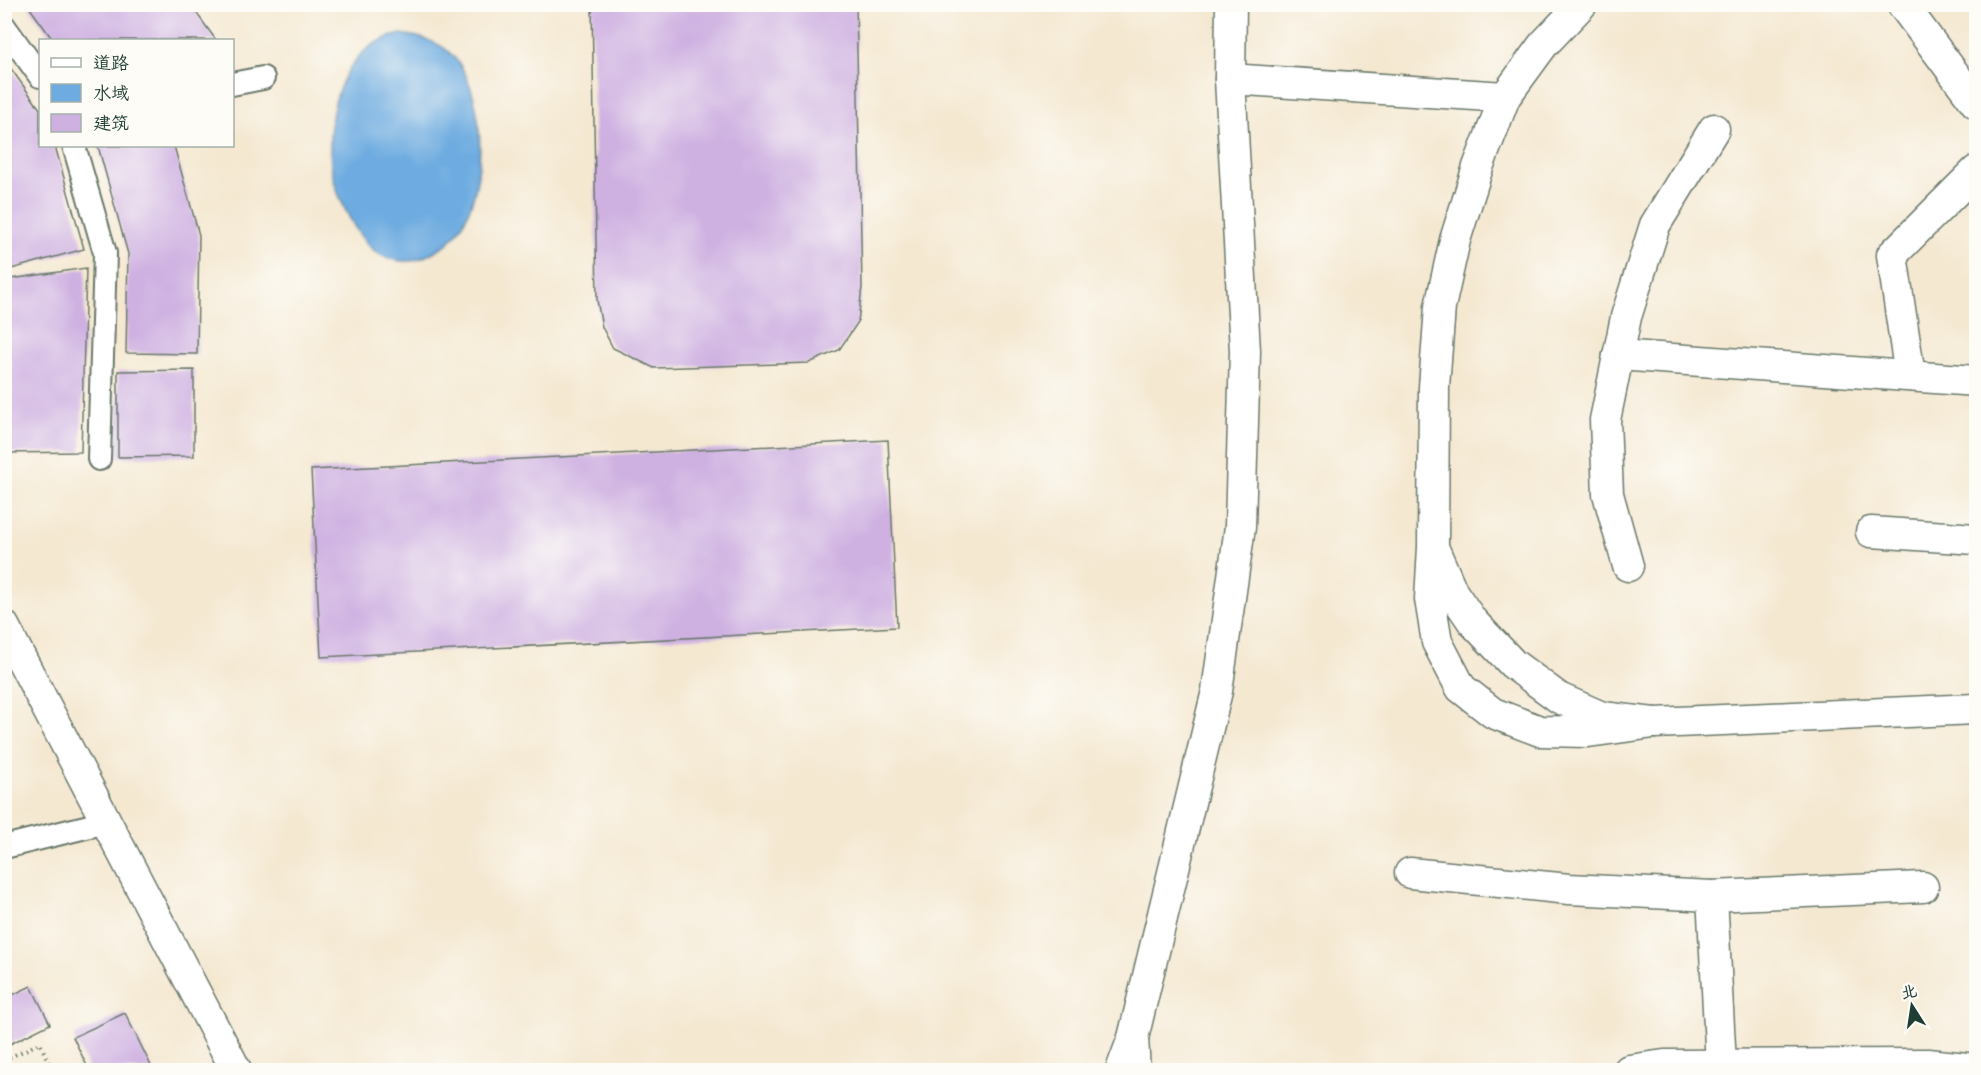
<svg xmlns="http://www.w3.org/2000/svg" width="1981" height="1075" font-family="Delius,'LXGW WenKai TC',sans-serif">
  <style>
    .water { fill: #6dabe0; stroke: #46748a; stroke-width: 1.5 }
    .building { fill: #ceb0e1 }
    .lines { fill: none; stroke-linecap: round; stroke-linejoin: round }
    .pedestrian-casing { stroke: #6a796b; stroke-width: 26 }
    .minor-casing { stroke: #6a796b; stroke-width: 33 }
    .path { stroke: #6a796b; stroke-width: 4; stroke-dasharray: 1.5 4.5; stroke-linecap: butt }
    .pedestrian { stroke: #fff; stroke-width: 22 }
    .minor { stroke: #fff; stroke-width: 30 }
  </style>
  <rect width="100%" height="100%" fill="#fdfcf7"/>
  <filter id="ink" filterUnits="userSpaceOnUse"><feTurbulence type="fractalNoise" baseFrequency=".0167" numOctaves="2"/><feDisplacementMap in="SourceGraphic" scale="12" xChannelSelector="R" yChannelSelector="G"/><feConvolveMatrix kernelMatrix="1 2 1 2 8 2 1 2 1" color-interpolation-filters="sRGB"/></filter>
  <filter id="wash" filterUnits="userSpaceOnUse"><feTurbulence type="fractalNoise" baseFrequency=".008" numOctaves="4" result="noise"/><feDisplacementMap in="SourceGraphic" scale="24" xChannelSelector="R" yChannelSelector="G"/><feGaussianBlur stdDeviation="1.35" result="paint"/><feColorMatrix in="noise" values="0 0 0 0 0 0 0 0 0 0 0 0 0 0 0 0 0 1.4 0 .05"/><feComposite in="paint" operator="in"/></filter>
  <g filter="url(#wash)">
    <rect width="100%" height="100%" fill="#f4e8d1"/>
    <!-- water -->
    <path class="water" d="M401,34C421,37 440,41 454,57C489,97 489,203 450,241C446,245 440,248 435,251C427,256 420,260 410,261C397,262 382,258 372,249C353,231 333,190 331,164C326,111 341,45 401,34Z"/>
    <g id="blocks">
      <!-- building -->
      <g class="building">
        <path d="M27,4H190L216,40H53Z"/>
        <path d="M592,4H856L862,287L858,322L839,350L809,363L654,368L613,348L602,327L597,300Z"/>
        <path d="M4,59L40,109V146H55L84,249L4,271Z"/>
        <path d="M98,146H174L199,235L197,354L126,353L128,254Z"/>
        <path d="M86,268L81,452L4,453V280Z"/>
        <path d="M194,370V456L118,457V371Z"/>
        <path d="M888,440L897,627L321,657L311,470Z"/>
        <path d="M31,986L50,1024L4,1047V999Z"/>
        <path d="M125,1013L153,1070H89L73,1037Z"/>
      </g>
    </g>
  </g>
  <g filter="url(#ink)">
    <use href="#blocks" fill-opacity="0" stroke="#6a796b" stroke-width="1.5"/>
    <g class="lines">
      <defs>
        <g id="pedestrian">
          <path d="M4,26L40,76"/>
          <path d="M232,84L263,78"/>
          <path d="M74,146L105,253L99,459"/>
          <path d="M4,847L106,822"/>
        </g>
        <g id="minor">
          <path d="M1902,4L1976,103"/>
          <path d="M1230,79L1505,97"/>
          <path d="M1618,355L1976,381"/>
          <path d="M1910,376L1892,255L1976,171"/>
          <path d="M1871,532L1976,539"/>
          <path d="M1433,547L1453,593L1473,622L1513,664L1559,698L1602,717L1654,723L1588,732L1540,731L1493,713L1461,688L1437,642L1430,599L1433,547L1434,387L1440,307L1455,240L1478,167L1505,97L1543,45L1582,4"/>
          <path d="M1628,566L1608,494L1605,420L1626,317L1655,225L1714,129"/>
          <path d="M4,626L236,1070"/>
          <path d="M1654,723L1976,709"/>
          <path d="M1410,873L1569,889L1712,896L1923,887"/>
          <path d="M1712,896L1721,1065L1727,1070"/>
          <path d="M1133,1038L1217,691L1240,527L1245,351L1230,79L1231,4"/>
          <path d="M1121,1070L1133,1038L1135,1070"/>
          <path d="M1629,1070L1664,1065L1928,1064L1976,1069"/>
        </g>
      </defs>
      <!-- pedestrian casing -->
      <use href="#pedestrian" class="pedestrian-casing"/>
      <!-- minor casing -->
      <use href="#minor" class="minor-casing"/>
      <!-- path -->
      <path class="path" d="M4,1060L40,1043L52,1070"/>
      <!-- pedestrian -->
      <use href="#pedestrian" class="pedestrian"/>
      <!-- minor -->
      <use href="#minor" class="minor"/>
    </g>
  </g>
  <!-- margin -->
  <rect width="1981" height="1075" fill="none" stroke="#fdfcf7" stroke-width="24"/>
  <!-- legend -->
  <rect x="39" y="39" width="195" height="108" fill="#fdfcf7" stroke="#a4b0a9" stroke-width="1.5"/>
  <rect x="51" y="58" width="30" height="9" fill="#ffffff" stroke="#a4b0a9" stroke-width="1.5"/>
  <text x="93" y="69" font-size="18" fill="#1f3d34">道路</text>
  <rect x="51" y="84" width="30" height="18" fill="#6dabe0" stroke="#a4b0a9" stroke-width="1.5"/>
  <text x="93" y="99" font-size="18" fill="#1f3d34">水域</text>
  <rect x="51" y="114" width="30" height="18" fill="#ceb0e1" stroke="#a4b0a9" stroke-width="1.5"/>
  <text x="93" y="129" font-size="18" fill="#1f3d34">建筑</text>
  <!-- north arrow -->
  <g transform="translate(1912 1006) rotate(348)" stroke="#fdfcf7" stroke-width="4.5" paint-order="stroke">
  <path d="M0-4.5L10 22L0 15L-10 22Z" fill="#1f3d34"/>
  <text y="-9" font-size="16" font-weight="bold" text-anchor="middle" fill="#1f3d34">北</text>
  </g>
</svg>
